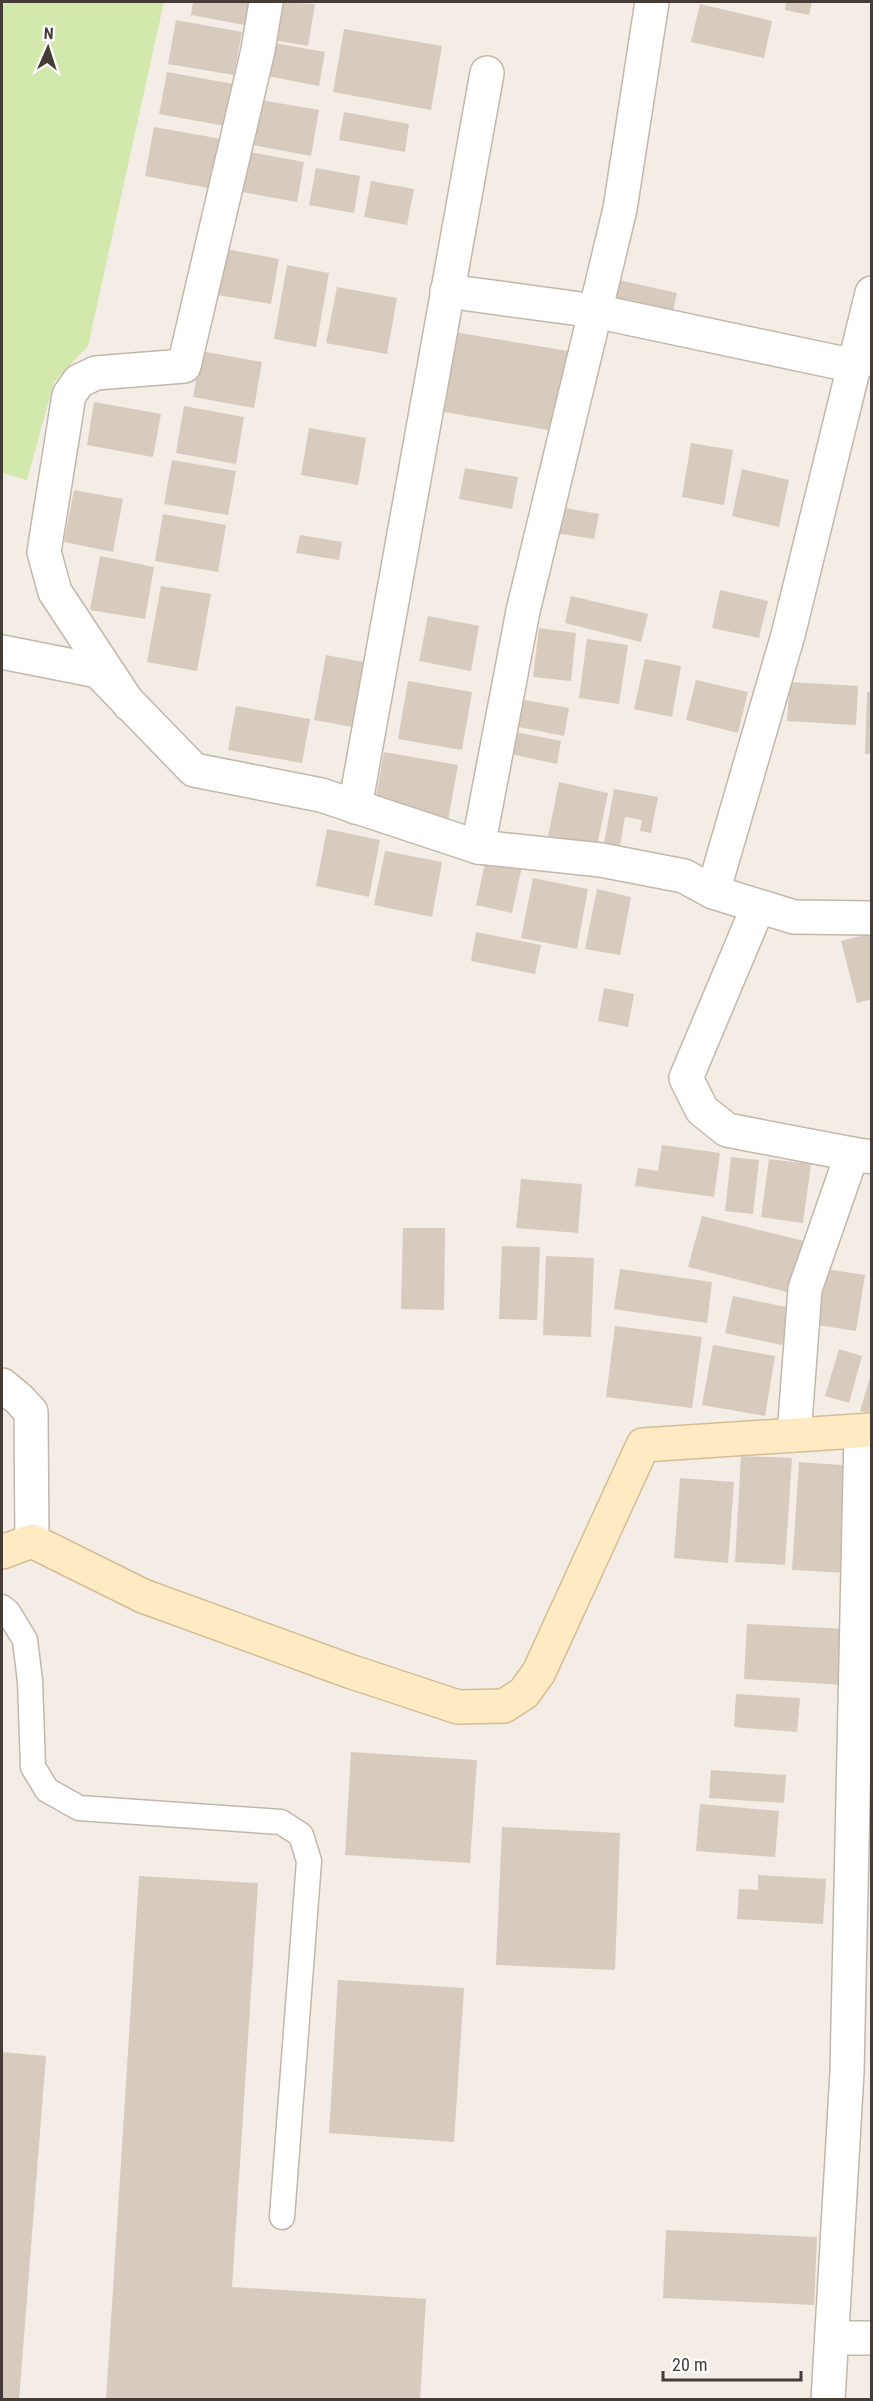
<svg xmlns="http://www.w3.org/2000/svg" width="873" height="2401" font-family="'Roboto Condensed',sans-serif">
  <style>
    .green { fill: #d3e8ad }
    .building { fill: #d7cbbd }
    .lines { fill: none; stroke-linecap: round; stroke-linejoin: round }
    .lane-casing { stroke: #c1b7ab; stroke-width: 27 }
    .street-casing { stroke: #c1b7ab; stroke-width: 36 }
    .secondary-casing { stroke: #d4bd94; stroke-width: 36 }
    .lane { stroke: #fff; stroke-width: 24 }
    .street { stroke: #fff; stroke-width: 33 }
    .secondary { stroke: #ffebc3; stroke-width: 33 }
  </style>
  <rect width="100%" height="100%" fill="#f3ede5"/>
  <!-- green -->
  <path class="green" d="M2,2H164L88,346L54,382L27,480L2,473Z"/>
  <!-- building -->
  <g class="building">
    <path d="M193,2H259L255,27L191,15Z"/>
    <path d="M275,2L315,4L308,46L268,39Z"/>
    <path d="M786,2H812L809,15L785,10Z"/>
    <path d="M700,4L772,21L764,58L691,42Z"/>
    <path d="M176,20L242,32L234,75L168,64Z"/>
    <path d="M344,29L442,46L431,110L333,92Z"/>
    <path d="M268,42L325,52L319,86L262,75Z"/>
    <path d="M167,72L239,85L231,127L159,114Z"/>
    <path d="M255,99L319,110L311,156L247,144Z"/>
    <path d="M344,112L409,124L405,152L339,140Z"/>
    <path d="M154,127L227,140L219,190L145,176Z"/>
    <path d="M244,151L304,162L297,202L236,191Z"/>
    <path d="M316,168L360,176L354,213L309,205Z"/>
    <path d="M371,181L414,189L407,225L364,217Z"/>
    <path d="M220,248L279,259L271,304L212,294Z"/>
    <path d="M287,265L329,273L316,347L274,339Z"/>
    <path d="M619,280L677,293L672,315L614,302Z"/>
    <path d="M337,287L397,298L387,354L326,343Z"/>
    <path d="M454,332L574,352L559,432L439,411Z"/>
    <path d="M201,351L262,362L254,408L193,397Z"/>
    <path d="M94,402L161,414L153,457L87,445Z"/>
    <path d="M184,406L244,417L236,464L176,453Z"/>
    <path d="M309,428L366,438L358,485L301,475Z"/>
    <path d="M691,443L733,450L724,505L682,497Z"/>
    <path d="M172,460L236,471L228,515L164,504Z"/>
    <path d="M465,468L518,477L512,509L459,499Z"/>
    <path d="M742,469L789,480L779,527L732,516Z"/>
    <path d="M74,490L123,499L113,552L64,542Z"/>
    <path d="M560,507L599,514L594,539L555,533Z"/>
    <path d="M163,514L226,525L218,572L155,561Z"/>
    <path d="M300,535L342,542L339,560L296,553Z"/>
    <path d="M100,556L154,567L145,619L90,610Z"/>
    <path d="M161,586L211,594L197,671L147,662Z"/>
    <path d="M720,590L768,601L759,638L712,628Z"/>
    <path d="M571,596L648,614L641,642L565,623Z"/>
    <path d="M428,616L479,626L471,671L419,661Z"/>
    <path d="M539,628L576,633L571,681L533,677Z"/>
    <path d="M587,639L628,645L619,704L579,698Z"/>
    <path d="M326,655L369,663L358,728L314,720Z"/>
    <path d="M645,659L681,666L672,717L634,709Z"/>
    <path d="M696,680L748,692L738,733L686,720Z"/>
    <path d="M408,681L472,692L462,750L398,739Z"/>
    <path d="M790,682L858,686L856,725L787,721Z"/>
    <path d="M867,692H872V754H865Z"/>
    <path d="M514,698L569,708L564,736L509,725Z"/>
    <path d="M236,706L310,719L302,763L228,750Z"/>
    <path d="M506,730L561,741L557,764L501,752Z"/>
    <path d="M384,752L458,765L448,821L374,807Z"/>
    <path d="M559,782L608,793L597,846L548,836Z"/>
    <path d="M614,789L658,797L651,833L640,831L642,820L625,817L619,851L603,849Z"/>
    <path d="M327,829L380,840L369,897L316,886Z"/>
    <path d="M385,851L442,862L432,917L374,905Z"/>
    <path d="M486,859L522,866L512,913L476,905Z"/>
    <path d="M533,878L588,889L577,949L521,938Z"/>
    <path d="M597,889L631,897L620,955L585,949Z"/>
    <path d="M476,932L541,945L535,974L471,961Z"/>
    <path d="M872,933V999L857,1003L841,941Z"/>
    <path d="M604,988L634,994L628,1027L598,1021Z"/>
    <path d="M662,1145L720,1153L714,1197L635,1186L638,1168L658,1171Z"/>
    <path d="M731,1157L759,1160L753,1214L725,1211Z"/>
    <path d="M769,1159L811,1164L803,1223L761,1217Z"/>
    <path d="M521,1179L582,1184L578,1233L516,1228Z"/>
    <path d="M702,1216L804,1241L791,1293L688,1267Z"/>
    <path d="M403,1228H445L444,1310L401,1309Z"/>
    <path d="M502,1246L540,1247L537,1320L499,1319Z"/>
    <path d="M546,1256L594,1258L591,1337L543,1335Z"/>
    <path d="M819,1268L865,1275L856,1331L811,1324Z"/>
    <path d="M620,1269L712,1282L707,1323L614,1309Z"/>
    <path d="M733,1296L791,1308L782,1345L725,1333Z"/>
    <path d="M615,1326L702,1337L692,1408L606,1397Z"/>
    <path d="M713,1345L775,1356L765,1416L702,1405Z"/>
    <path d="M839,1349L862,1356L849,1403L825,1396Z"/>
    <path d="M871,1374H872V1414L860,1411Z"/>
    <path d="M741,1456L792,1458L785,1565L735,1562Z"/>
    <path d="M799,1462L855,1466L848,1573L792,1570Z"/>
    <path d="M680,1478L734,1482L728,1563L674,1558Z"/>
    <path d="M747,1624L847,1629L844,1685L744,1679Z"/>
    <path d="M736,1694L800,1698L797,1732L734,1727Z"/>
    <path d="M351,1752L477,1760L470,1863L345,1855Z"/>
    <path d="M711,1770L786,1775L784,1803L709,1798Z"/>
    <path d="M700,1804L779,1811L775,1857L696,1851Z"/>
    <path d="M502,1827L620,1833L615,1970L496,1965Z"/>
    <path d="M758,1875L826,1879L823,1924L737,1919L739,1889L758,1890Z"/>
    <path d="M139,1876L258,1883L232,2287L426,2299L420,2400H106Z"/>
    <path d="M338,1980L464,1988L454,2142L329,2133Z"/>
    <path d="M2,2052L46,2056L19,2400H2Z"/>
    <path d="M666,2230L817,2237L814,2305L663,2298Z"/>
  </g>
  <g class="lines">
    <defs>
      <path id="lane" d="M2,1607L8,1612L25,1640L30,1681L33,1767L47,1790L79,1808L281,1822L301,1835L309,1861L282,2217"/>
      <g id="street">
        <path d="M652,2L620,209L523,611L478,847L601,860L684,876L713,892L794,917L872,918"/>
        <path d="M447,291L595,311L850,365L855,362L872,358"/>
        <path d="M2,652L98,671L194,770L321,795L478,847"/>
        <path d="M129,704L55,592L44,552L69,395L79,381L96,373L184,366L258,50L266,2"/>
        <path d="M355,807L487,73"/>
        <path d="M713,892L788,635L872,293"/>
        <path d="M758,907L686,1078L702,1110L727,1130L852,1154"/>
        <path d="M2,1385L19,1399L31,1412L32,1541"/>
        <path d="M794,1435L805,1289L852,1154L872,1157"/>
        <path d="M832,2338H872"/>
        <path d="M828,2400L847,2072L861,1432"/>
      </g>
      <path id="secondary" d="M2,1552L32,1541L143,1596L349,1671L458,1707L504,1706L524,1693L539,1672L643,1445L872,1430"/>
    </defs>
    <!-- lane casing -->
    <use href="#lane" class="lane-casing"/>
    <!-- street casing -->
    <use href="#street" class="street-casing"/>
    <!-- secondary casing -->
    <use href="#secondary" class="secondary-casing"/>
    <!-- lane -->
    <use href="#lane" class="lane"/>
    <!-- street -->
    <use href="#street" class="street"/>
    <!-- secondary -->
    <use href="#secondary" class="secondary"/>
  </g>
  <!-- border -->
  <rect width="873" height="2401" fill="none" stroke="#453d35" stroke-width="6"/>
  <!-- north arrow -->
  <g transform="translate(48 48) rotate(3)" stroke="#ffffff" stroke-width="4.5" paint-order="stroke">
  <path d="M0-4.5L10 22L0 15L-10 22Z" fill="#453d35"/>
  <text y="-9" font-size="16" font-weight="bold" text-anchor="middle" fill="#453d35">N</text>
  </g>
  <!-- scale -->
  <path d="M663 2371v9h138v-9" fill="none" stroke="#453d35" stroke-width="3"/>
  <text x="672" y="2371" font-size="18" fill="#453d35" stroke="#ffffff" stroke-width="4.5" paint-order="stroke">20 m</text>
</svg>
